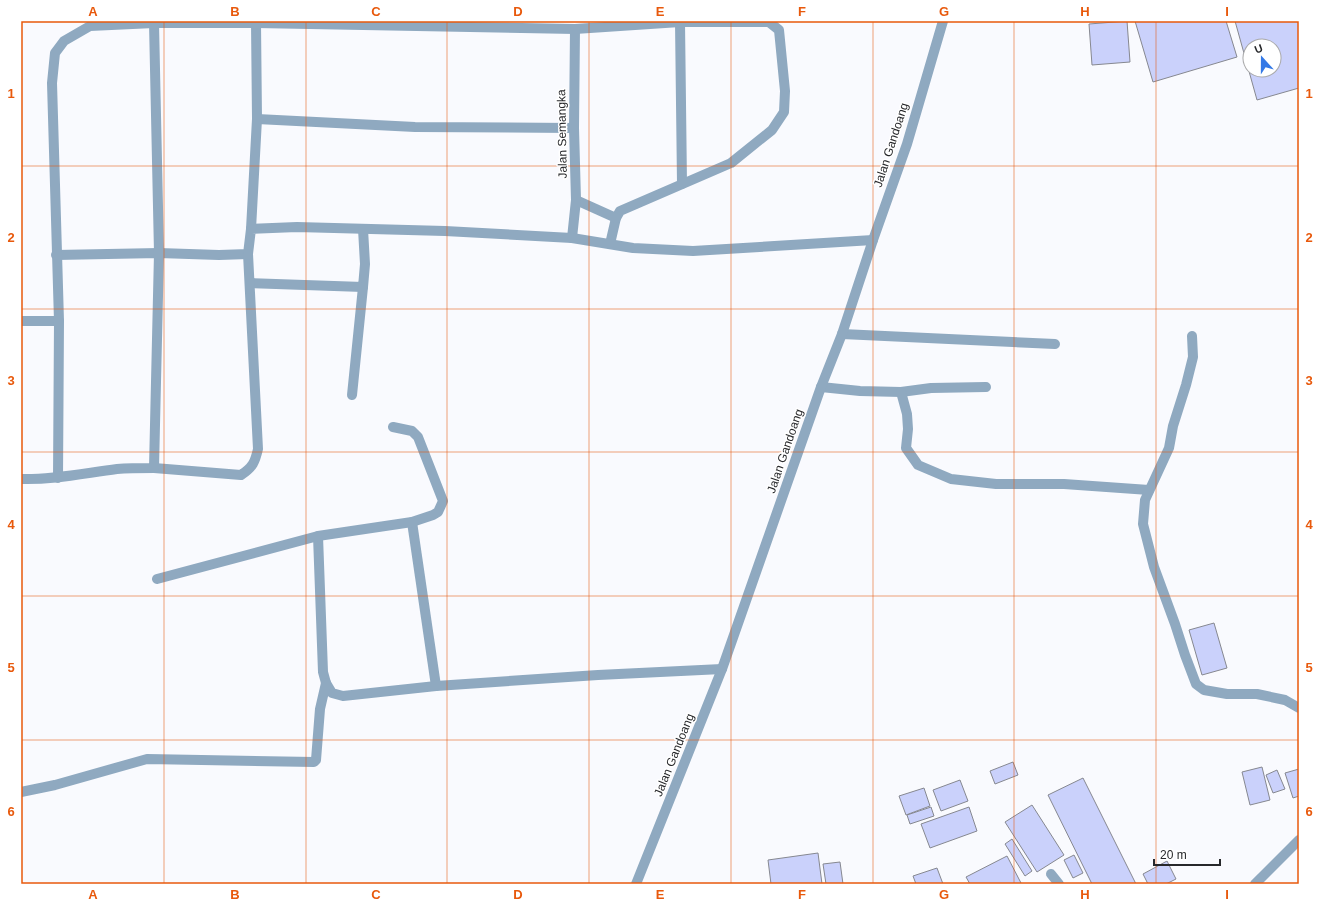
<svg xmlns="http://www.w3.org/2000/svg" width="1320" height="905" font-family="Arial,sans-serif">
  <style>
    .building { fill: #cad1fb; stroke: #868890; fill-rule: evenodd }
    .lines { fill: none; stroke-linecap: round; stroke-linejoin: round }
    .minor { stroke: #8fa9c0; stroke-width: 10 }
    .grid { fill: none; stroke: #e8590c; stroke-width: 1; stroke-opacity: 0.55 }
    .labels { text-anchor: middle; stroke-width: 3; stroke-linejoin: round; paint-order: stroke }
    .street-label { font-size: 12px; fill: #27282b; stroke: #fff }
    .neatline { fill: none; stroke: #e8590c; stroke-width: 1.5 }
    .grid-label { font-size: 13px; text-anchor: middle; font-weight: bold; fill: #e8590c }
  </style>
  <rect width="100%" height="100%" fill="#f9fafe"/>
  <!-- building -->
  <g class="building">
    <path d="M1127,21L1130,62L1092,65L1089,24Z"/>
    <path d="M1135,21H1226L1237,57L1153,82Z"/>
    <path d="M1235,21H1299V88L1257,100ZM1250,46H1274V70H1250Z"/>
    <path d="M1214,623L1227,668L1202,675L1189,630Z"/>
    <path d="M1013,762L1018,775L995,784L990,771Z"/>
    <path d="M1262,767L1270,800L1250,805L1242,772Z"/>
    <path d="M1299,769V796L1293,798L1285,773Z"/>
    <path d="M1277,770L1285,789L1273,793L1266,775Z"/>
    <path d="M1083,778L1136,884H1092L1048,795Z"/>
    <path d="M960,780L968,801L941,811L933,790Z"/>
    <path d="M924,788L930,806L906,815L899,796Z"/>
    <path d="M1032,805L1064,855L1037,872L1005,822Z"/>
    <path d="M931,807L934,816L910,824L907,815Z"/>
    <path d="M969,807L977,831L930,848L921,824Z"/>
    <path d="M1012,839L1032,871L1025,876L1005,844Z"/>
    <path d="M818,853L822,884H771L768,860Z"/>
    <path d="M1074,855L1083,873L1073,878L1064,860Z"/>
    <path d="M1007,856L1021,883L1019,884H970L966,877Z"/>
    <path d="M1167,861L1176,879L1166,884H1148L1143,874Z"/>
    <path d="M840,862L843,884H826L823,864Z"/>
    <path d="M937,868L943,884H916L913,876Z"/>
  </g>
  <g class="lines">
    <!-- minor -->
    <g class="minor">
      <path d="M680,22L682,184"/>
      <path d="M256,23L575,29L680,22H769L779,30L785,91L784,112L772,130L731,163L620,211L616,218L610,244"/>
      <path d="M257,119L415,127L574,128"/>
      <path d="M576,200L616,218"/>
      <path d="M572,238L576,200L574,128L575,29"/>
      <path d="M56,255L159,253L219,255L248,254L251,229L297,227L445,231L572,238L633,248L693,251L873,240"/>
      <path d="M250,283L363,287L365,264L363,229"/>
      <path d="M21,321H59"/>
      <path d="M842,334L1055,344"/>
      <path d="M1192,336L1193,357L1186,385L1173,426L1169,448L1145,500L1143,524L1154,567L1175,624L1185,655L1196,684L1204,690L1227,694H1257L1285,700L1299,708"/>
      <path d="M821,387L860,391L901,392L931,388L986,387"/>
      <path d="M901,392L907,414L908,429L906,448L918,465L951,479L996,484H1064L1149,490"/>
      <path d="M352,395L363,287"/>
      <path d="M154,468L241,475C253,467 255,462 258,449L248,254"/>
      <path d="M58,478L59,321L52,83L55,53L64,41L90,26L154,23H256L257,119L251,229"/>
      <path d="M21,479C53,480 85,473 117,469C129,468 142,468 154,468L159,253L154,23"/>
      <path d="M412,522L436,686"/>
      <path d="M318,536L323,672L326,683L332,693L343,696L436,686L598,675L722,669"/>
      <path d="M157,579L318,536L412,522L433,515L438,512L443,501L418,437L412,431L393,427"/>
      <path d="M21,792L55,785L147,759L314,762L316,760L320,709L326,683"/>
      <path d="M1051,874L1059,884"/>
      <path d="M636,884L722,669L821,387L842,334L873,240L907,144L943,21"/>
      <path d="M1255,884L1299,840"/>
    </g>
  </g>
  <!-- grid -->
  <path class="grid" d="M164,21V884M306,21V884M447,21V884M589,21V884M731,21V884M873,21V884M1014,21V884M1156,21V884M21,166H1299M21,309H1299M21,452H1299M21,596H1299M21,740H1299"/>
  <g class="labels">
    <!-- street labels -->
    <g class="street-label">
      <text transform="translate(562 134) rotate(-91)" y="4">Jalan Semangka</text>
      <text transform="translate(891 145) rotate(-72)" y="4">Jalan Gandoang</text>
      <text transform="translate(785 451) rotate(-71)" y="4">Jalan Gandoang</text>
      <text transform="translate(674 755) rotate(-68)" y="4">Jalan Gandoang</text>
    </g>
  </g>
  <!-- border -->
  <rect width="1320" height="905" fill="none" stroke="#ffffff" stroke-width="44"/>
  <!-- north arrow -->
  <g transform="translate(1262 58) rotate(339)"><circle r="19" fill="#ffffff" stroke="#a9a9aa"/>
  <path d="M0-3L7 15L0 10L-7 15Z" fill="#3479e6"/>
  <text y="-6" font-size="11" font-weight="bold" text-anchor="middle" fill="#27282b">U</text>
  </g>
  <!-- scale -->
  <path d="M1154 859v6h66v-6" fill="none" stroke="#27282b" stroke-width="2"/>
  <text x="1160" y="859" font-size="12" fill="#27282b" stroke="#ffffff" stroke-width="3" paint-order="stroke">20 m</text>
  <rect x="22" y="22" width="1276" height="861" class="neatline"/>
  <g class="grid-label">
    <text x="93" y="16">A</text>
    <text x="235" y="16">B</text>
    <text x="376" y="16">C</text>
    <text x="518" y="16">D</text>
    <text x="660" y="16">E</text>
    <text x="802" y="16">F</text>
    <text x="944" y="16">G</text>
    <text x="1085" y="16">H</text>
    <text x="1227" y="16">I</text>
    <text x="11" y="98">1</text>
    <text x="1309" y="98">1</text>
    <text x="11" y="242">2</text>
    <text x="1309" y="242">2</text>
    <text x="11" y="385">3</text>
    <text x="1309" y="385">3</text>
    <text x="11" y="529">4</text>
    <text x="1309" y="529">4</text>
    <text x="11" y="672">5</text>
    <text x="1309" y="672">5</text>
    <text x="11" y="816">6</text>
    <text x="1309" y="816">6</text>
    <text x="93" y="899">A</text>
    <text x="235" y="899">B</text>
    <text x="376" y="899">C</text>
    <text x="518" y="899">D</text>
    <text x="660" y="899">E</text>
    <text x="802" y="899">F</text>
    <text x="944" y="899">G</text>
    <text x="1085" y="899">H</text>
    <text x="1227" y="899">I</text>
  </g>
</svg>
